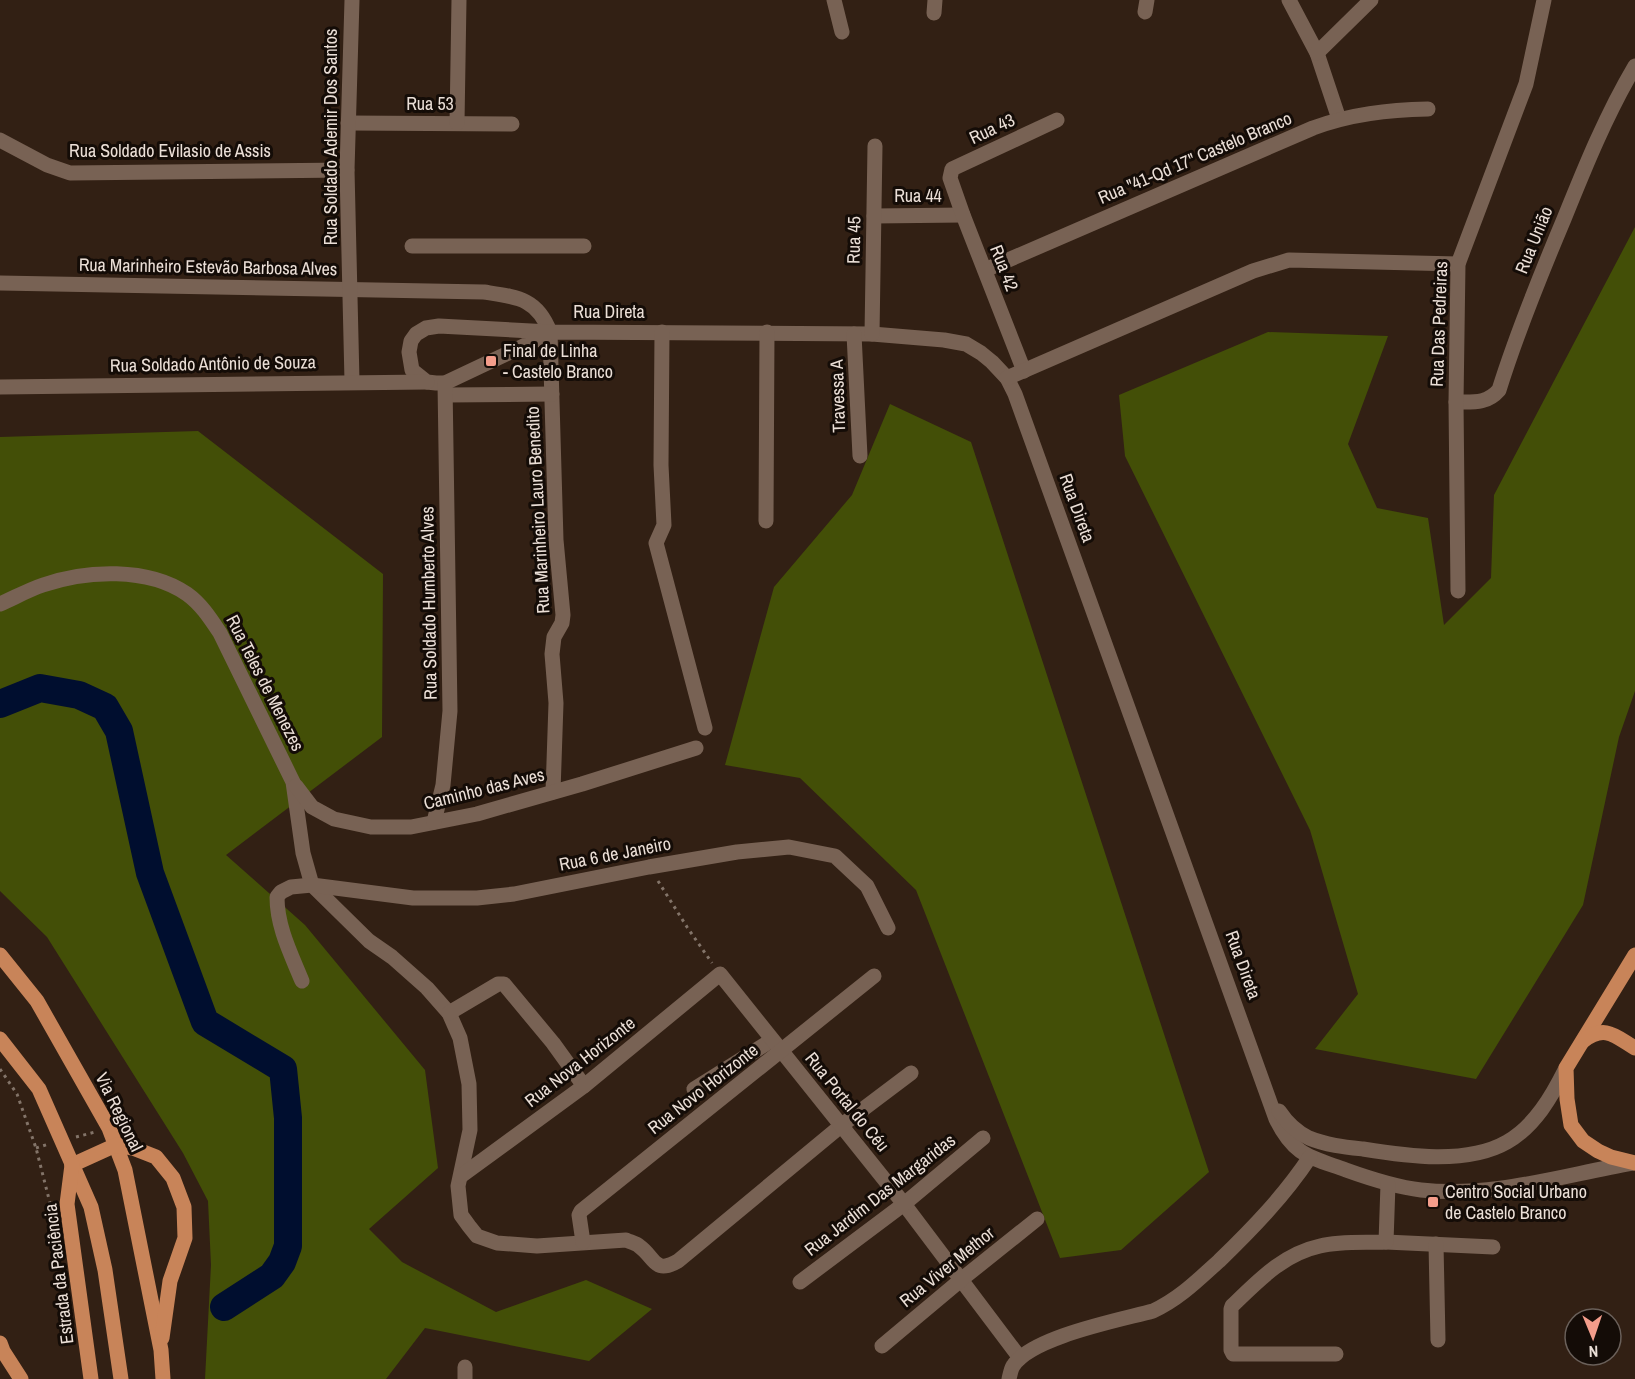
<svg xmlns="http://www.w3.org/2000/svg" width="1635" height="1379" font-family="'Archivo Narrow',sans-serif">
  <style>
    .green { fill: #434f07 }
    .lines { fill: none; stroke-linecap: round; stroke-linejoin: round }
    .river { stroke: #000e2f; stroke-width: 28 }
    .path { stroke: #837469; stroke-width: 3; stroke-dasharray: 3 4.5; stroke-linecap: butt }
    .minor { stroke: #786254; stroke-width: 15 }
    .major { stroke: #c88459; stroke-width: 15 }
    .poi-dot { fill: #f49d8b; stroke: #140c07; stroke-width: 2 }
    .labels { text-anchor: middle; stroke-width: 6; stroke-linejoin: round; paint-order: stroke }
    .street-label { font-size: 18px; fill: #ebdfd7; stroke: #140c07 }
    .poi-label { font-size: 18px; fill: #ebdfd7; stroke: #140c07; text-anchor: start }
  </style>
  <rect width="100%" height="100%" fill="#322014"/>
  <!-- green -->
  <g class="green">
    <path d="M1635,227V691L1619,737L1583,905L1476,1079L1315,1049L1358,994L1310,830L1125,456L1119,395L1268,332L1388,336L1348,444L1377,508L1428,518L1444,625L1491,578L1494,495Z"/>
    <path d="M890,404L971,442L1209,1172L1121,1250L1060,1258L916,890L800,778L725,765L774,587L852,495Z"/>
    <path d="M198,431L383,574L382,737L226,855L305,925L425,1070L438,1168L369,1229L402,1262L496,1312L586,1280L652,1309L589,1361L425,1328L386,1379H205L211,1265L208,1201L183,1153L47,937L0,891V437Z"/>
  </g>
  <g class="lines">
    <!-- river -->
    <path class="river" d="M0,704L40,688L79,695L105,707L119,731L150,873L205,1022L283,1069L288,1118V1246L282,1262L272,1276L224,1307"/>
    <!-- path -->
    <g class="path">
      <path d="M658,881L687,927L712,963"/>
      <path d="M0,1069L17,1094L36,1148L51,1207"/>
      <path d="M76,1137L95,1132"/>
      <path d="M36,1148L49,1144"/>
    </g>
    <!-- minor -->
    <g class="minor">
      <path d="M834,0L842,32"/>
      <path d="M1289,0L1317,53L1339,119"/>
      <path d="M1145,12L1147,0"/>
      <path d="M934,13L935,0"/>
      <path d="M1317,53L1371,0"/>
      <path d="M348,123L512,124"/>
      <path d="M457,123L459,0"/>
      <path d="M0,140L47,165L70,173L347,170"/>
      <path d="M874,216L963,215"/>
      <path d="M412,246H584"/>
      <path d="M985,270L1313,128C1351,114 1388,110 1428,109"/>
      <path d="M0,283L484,292C517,297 537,298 550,332L556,540L563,615L562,623L554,637L552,654L556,703L553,792"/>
      <path d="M550,332L536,340L445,383H436L427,382L412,370L409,352L411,341L416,334L426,328L439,326L550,332L872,334L944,340L966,344L981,353L992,362L1007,378L1015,394L1276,1119C1294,1156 1310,1157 1346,1170C1371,1179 1395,1187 1421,1190C1493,1198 1563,1175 1633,1163"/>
      <path d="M662,332L661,465L664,525L656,543L705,728"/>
      <path d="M854,334L860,456"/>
      <path d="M872,334L875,146"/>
      <path d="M1024,371L963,215L950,178L952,169L1057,120"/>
      <path d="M1007,378L1253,271L1289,260L1458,264"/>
      <path d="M352,381L347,170L352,0"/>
      <path d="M0,387L427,382"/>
      <path d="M446,395L552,394"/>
      <path d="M1456,402C1473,402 1487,404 1499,390C1517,332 1540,276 1564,219C1585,167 1606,115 1635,66"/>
      <path d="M766,521L767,332"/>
      <path d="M1458,591L1456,402L1458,264L1526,84L1544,0"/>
      <path d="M0,604C14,598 28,590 43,585C86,570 148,567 187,594C201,604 210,618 220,633L293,782L303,853L312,885L369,941L392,957L427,988L449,1013L460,1038L469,1084L470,1130L458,1186L461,1215L469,1226L477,1236L497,1243L537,1246L626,1240C630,1242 636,1243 639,1246C655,1257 654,1275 678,1261L842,1125L911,1073"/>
      <path d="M296,786L312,807L334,819L371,827H411L477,814L582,784L696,748"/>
      <path d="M434,822L443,785L450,711L445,383"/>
      <path d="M302,981C291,954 277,927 277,897L281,892L291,887L312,885L413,898H477L514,894L649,867L737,852L789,847L835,856L867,886L888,928"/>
      <path d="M449,1013L498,984H504L553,1043L584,1086"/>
      <path d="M694,1089L772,1040"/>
      <path d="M1279,1111C1287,1123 1296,1132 1309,1138C1326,1145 1345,1147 1363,1149C1406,1156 1467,1165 1507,1142C1535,1126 1552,1096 1566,1068"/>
      <path d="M461,1176L584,1086L720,974L904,1204L1020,1358"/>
      <path d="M583,1242L579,1215L581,1211L874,976"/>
      <path d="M1386,1242L1493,1247"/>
      <path d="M1436,1244L1438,1340"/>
      <path d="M800,1282L904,1204L983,1138"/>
      <path d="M882,1346L962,1279L1037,1219"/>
      <path d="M1336,1354H1233L1231,1350V1309L1232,1306C1258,1281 1283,1254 1320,1246C1341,1241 1365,1243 1386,1242L1388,1184"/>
      <path d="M465,1379V1367"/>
      <path d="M1009,1379C1010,1375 1011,1369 1013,1366C1031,1337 1120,1320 1153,1311C1179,1299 1198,1280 1219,1261C1253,1228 1284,1196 1310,1157"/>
    </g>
    <!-- major -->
    <g class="major">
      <path d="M0,955L37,1001L109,1128L125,1170L161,1350L163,1379"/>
      <path d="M1635,955L1566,1068L1567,1099L1571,1125L1583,1141L1598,1151L1611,1157L1635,1163"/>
      <path d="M0,1039L39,1089L91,1207L105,1270L121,1379"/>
      <path d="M1583,1041C1605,1024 1615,1036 1635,1048"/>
      <path d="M72,1165L116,1145L133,1148L156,1157L173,1178L184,1207L185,1238L170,1281L162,1338"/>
      <path d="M72,1165L67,1204L91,1379"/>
      <path d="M0,1343L3,1351L21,1379"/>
    </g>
  </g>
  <!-- markers -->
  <g class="poi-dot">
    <rect x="485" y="355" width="12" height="12" rx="3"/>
    <rect x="1427" y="1196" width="12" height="12" rx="3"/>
  </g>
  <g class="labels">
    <!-- street labels -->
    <g class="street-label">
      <text x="430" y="110">Rua 53</text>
      <text transform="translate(992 129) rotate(-25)" y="6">Rua 43</text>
      <text transform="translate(331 137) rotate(-90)" y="6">Rua Soldado Ademir Dos Santos</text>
      <text x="170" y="157">Rua Soldado Evilasio de Assis</text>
      <text transform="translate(1195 158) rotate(-23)" y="6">Rua "41-Qd 17" Castelo Branco</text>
      <text x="918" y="202">Rua 44</text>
      <text transform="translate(854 240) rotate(-89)" y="6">Rua 45</text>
      <text transform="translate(1534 240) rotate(-68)" y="6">Rua União</text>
      <text transform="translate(208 267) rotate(1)" y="6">Rua Marinheiro Estevão Barbosa Alves</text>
      <text transform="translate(1004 268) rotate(69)" y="6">Rua 42</text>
      <text x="609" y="318">Rua Direta</text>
      <text transform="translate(1439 324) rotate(-88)" y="6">Rua Das Pedreiras</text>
      <text transform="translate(213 364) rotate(-1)" y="6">Rua Soldado Antônio de Souza</text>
      <text transform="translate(838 396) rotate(-92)" y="6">Travessa A</text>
      <text transform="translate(1077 508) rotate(70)" y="6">Rua Direta</text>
      <text transform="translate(538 510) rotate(-93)" y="6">Rua Marinheiro Lauro Benedito</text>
      <text transform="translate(429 603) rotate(-91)" y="6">Rua Soldado Humberto Alves</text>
      <text transform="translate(265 683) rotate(63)" y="6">Rua Teles de Menezes</text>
      <text transform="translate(484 789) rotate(-14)" y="6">Caminho das Aves</text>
      <text transform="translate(615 854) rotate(-11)" y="6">Rua 6 de Janeiro</text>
      <text transform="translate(1243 965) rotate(70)" y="6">Rua Direta</text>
      <text transform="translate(580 1062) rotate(-38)" y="6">Rua Nova Horizonte</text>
      <text transform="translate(703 1089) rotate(-38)" y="6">Rua Novo Horizonte</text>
      <text transform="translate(847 1102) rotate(51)" y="6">Rua Portal do Céu</text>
      <text transform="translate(119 1112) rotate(64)" y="6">Via Regional</text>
      <text transform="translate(880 1195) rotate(-38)" y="6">Rua Jardim Das Margaridas</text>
      <text transform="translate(947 1267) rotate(-39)" y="6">Rua Viver Methor</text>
      <text transform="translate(59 1274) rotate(-97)" y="6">Estrada da Paciência</text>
    </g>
    <!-- poi labels -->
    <g class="poi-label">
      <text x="503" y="357">Final de Linha<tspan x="503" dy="21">- Castelo Branco</tspan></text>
      <text x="1445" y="1198">Centro Social Urbano<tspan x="1445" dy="21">de Castelo Branco</tspan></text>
    </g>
  </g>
  <!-- north arrow -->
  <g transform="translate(1593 1337) rotate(178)"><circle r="28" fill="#140c07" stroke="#6a605a" stroke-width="1.5"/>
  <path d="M0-4.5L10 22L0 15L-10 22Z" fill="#f49d8b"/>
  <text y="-9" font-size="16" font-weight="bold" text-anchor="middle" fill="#ebdfd7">N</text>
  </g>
</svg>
